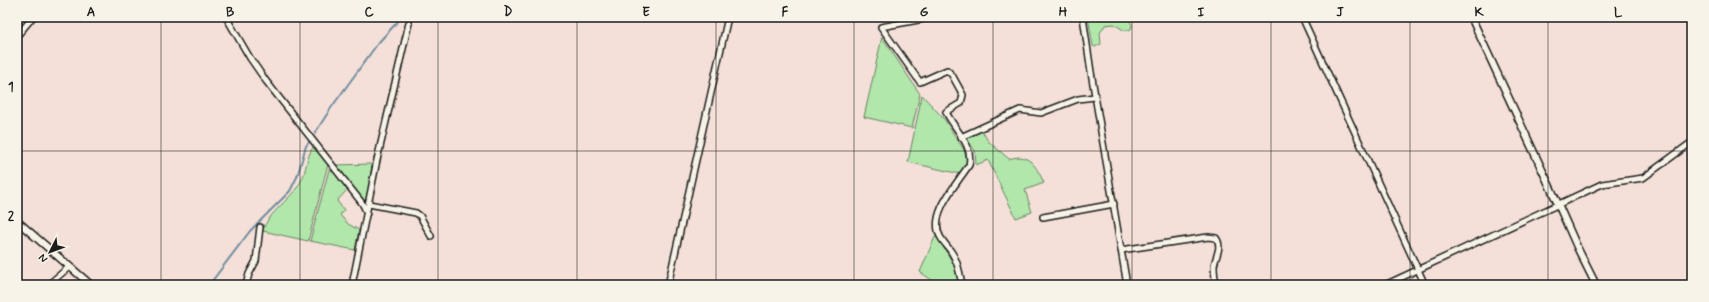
<svg xmlns="http://www.w3.org/2000/svg" width="1709" height="302" font-family="Mynerve,sans-serif">
  <style>
    .green { fill: #b1e7aa; stroke: #668263 }
    .lines { fill: none; stroke-linecap: round; stroke-linejoin: round }
    .stream { stroke: #718c9f; stroke-width: 2 }
    .minor-casing { stroke: #1c1c1c; stroke-width: 8 }
    .tertiary-casing { stroke: #1c1c1c; stroke-width: 9 }
    .minor { stroke: #f7f3e8; stroke-width: 5 }
    .tertiary { stroke: #f7f3e8; stroke-width: 6 }
    .grid { fill: none; stroke: #1c1c1c; stroke-width: 1; stroke-opacity: 0.55 }
    .neatline { fill: none; stroke: #1c1c1c; stroke-width: 1.5 }
    .grid-label { font-size: 13px; text-anchor: middle; font-weight: bold; fill: #1c1c1c }
  </style>
  <rect width="100%" height="100%" fill="#f4e0d8"/>
  <filter id="ink" filterUnits="userSpaceOnUse"><feTurbulence type="fractalNoise" baseFrequency=".025" numOctaves="2"/><feDisplacementMap in="SourceGraphic" scale="8" xChannelSelector="R" yChannelSelector="G"/><feConvolveMatrix kernelMatrix="1 2 1 2 8 2 1 2 1" color-interpolation-filters="sRGB"/></filter>
  <g filter="url(#ink)">
    <!-- green -->
    <g class="green">
      <path d="M1088,17H1124L1129,19L1132,25L1131,29L1125,31L1114,24L1105,25L1100,33L1101,44L1095,47L1093,46Z"/>
      <path d="M882,37L920,94L912,128L864,117Z"/>
      <path d="M922,95L944,119L964,150L967,161L960,174L908,162Z"/>
      <path d="M982,131L988,141L1009,159C1029,152 1036,166 1044,183L1025,190L1032,212L1016,218L988,160L976,165L975,151L966,137Z"/>
      <path d="M314,146L328,164L308,241L263,231C267,213 293,198 301,181C307,170 306,156 314,146Z"/>
      <path d="M372,164L367,200L365,201L362,200L337,165Z"/>
      <path d="M330,166L347,190L337,201L344,210L340,215L348,224L359,230L355,250L310,241Z"/>
      <path d="M937,236L954,265L959,285H939L920,272L935,237Z"/>
    </g>
    <g class="lines">
      <!-- stream -->
      <g class="stream">
        <path d="M315,133L331,108L378,43L401,18"/>
        <path d="M209,285L250,231L290,191L297,177L306,146L309,142"/>
      </g>
      <defs>
        <g id="minor">
          <path d="M226,17L250,58L266,81L362,203L367,213"/>
          <path d="M934,17L881,27L920,82L947,70L952,75L963,95L961,103L946,112C954,129 974,145 969,165C957,184 927,215 941,238C944,243 949,248 952,253C958,262 960,274 962,285"/>
          <path d="M1083,17L1091,72L1127,285"/>
          <path d="M1302,17L1425,285"/>
          <path d="M17,36L33,17"/>
          <path d="M961,137L1020,110L1041,113L1078,99L1095,97"/>
          <path d="M369,204L416,213L420,216L431,236"/>
          <path d="M1043,217L1114,204"/>
          <path d="M1121,250L1208,237L1216,238C1223,247 1215,257 1214,266C1214,272 1215,279 1216,285"/>
          <path d="M48,285L69,267"/>
          <path d="M246,285L249,274L256,261L260,227"/>
          <path d="M352,285L377,160L409,23"/>
          <path d="M668,285L728,17"/>
          <path d="M1385,285L1602,184L1643,178L1692,142"/>
        </g>
        <g id="tertiary">
          <path d="M1471,17L1558,204L1578,249L1596,285"/>
          <path d="M17,221L91,285"/>
        </g>
      </defs>
      <!-- minor casing -->
      <use href="#minor" class="minor-casing"/>
      <!-- tertiary casing -->
      <use href="#tertiary" class="tertiary-casing"/>
      <!-- minor -->
      <use href="#minor" class="minor"/>
      <!-- tertiary -->
      <use href="#tertiary" class="tertiary"/>
    </g>
  </g>
  <!-- grid -->
  <path class="grid" d="M161,17V285M300,17V285M438,17V285M577,17V285M716,17V285M854,17V285M993,17V285M1132,17V285M1271,17V285M1410,17V285M1548,17V285M17,151H1692"/>
  <!-- margin -->
  <rect width="1709" height="302" fill="none" stroke="#f7f3e8" stroke-width="44"/>
  <!-- north arrow -->
  <g transform="translate(50 252) rotate(228)" stroke="#f7f3e8" stroke-width="3" paint-order="stroke">
  <path d="M0-3L7 15L0 10L-7 15Z" fill="#1c1c1c"/>
  <text y="-6" font-size="11" font-weight="bold" text-anchor="middle" fill="#1c1c1c">N</text>
  </g>
  <rect x="22" y="22" width="1665" height="258" class="neatline"/>
  <g class="grid-label">
    <text x="91" y="16">A</text>
    <text x="230" y="16">B</text>
    <text x="369" y="16">C</text>
    <text x="508" y="16">D</text>
    <text x="646" y="16">E</text>
    <text x="785" y="16">F</text>
    <text x="924" y="16">G</text>
    <text x="1063" y="16">H</text>
    <text x="1201" y="16">I</text>
    <text x="1340" y="16">J</text>
    <text x="1479" y="16">K</text>
    <text x="1618" y="16">L</text>
    <text x="11" y="91">1</text>
    <text x="11" y="220">2</text>
  </g>
</svg>
